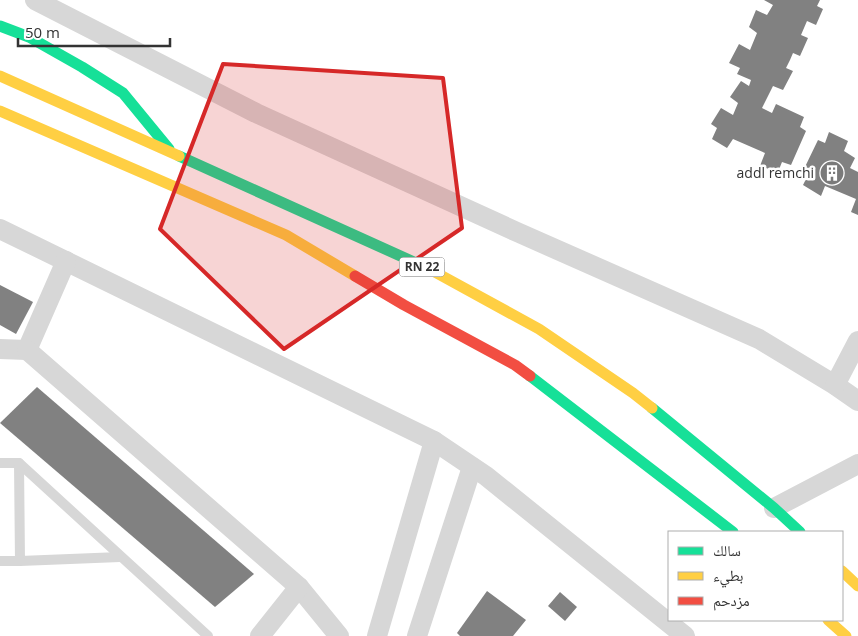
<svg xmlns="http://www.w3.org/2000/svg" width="858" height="636" font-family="'Open Sans','Noto Naskh Arabic',sans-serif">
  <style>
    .building { fill: #818181 }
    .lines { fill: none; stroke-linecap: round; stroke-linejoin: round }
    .lane { stroke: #d7d7d7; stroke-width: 10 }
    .street { stroke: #d7d7d7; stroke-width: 20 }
    .fast { stroke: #16e098; stroke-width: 11 }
    .slow { stroke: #ffcf43; stroke-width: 11 }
    .jam { stroke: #f24e42; stroke-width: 11 }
    .marked { fill: #d62828; fill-opacity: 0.2; stroke: #d62828; stroke-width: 4; stroke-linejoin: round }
    .labels { text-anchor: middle; stroke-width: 5; stroke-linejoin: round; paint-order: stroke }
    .shield { fill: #fff; stroke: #707070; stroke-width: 1 }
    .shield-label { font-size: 12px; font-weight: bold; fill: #333 }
    .poi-label { font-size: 14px; fill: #333; stroke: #fff; text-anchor: end }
  </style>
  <rect width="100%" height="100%" fill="#fff"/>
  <!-- building -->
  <g class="building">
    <path d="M764,0H820L817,6L823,9L816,25L807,21L801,35L808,38L800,56L793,53L790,60L786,68L793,71L783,90L773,86L762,108L772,113L776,104L804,117L800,127L806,131L791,165L782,162L778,172L760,166L765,153L733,139L727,148L712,139L717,128L711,124L721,108L733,115L738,103L730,97L741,81L749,86L751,80L737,74L740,68L729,63L739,44L750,50L757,33L749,27L756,10L767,15L773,5Z"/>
    <path d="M829,132L848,141L844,151L855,158L850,168L858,172V215L851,212L856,199L825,186L821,196L803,185L808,175L803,171L818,140L825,143Z"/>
    <path d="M0,285L33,302L16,334L0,325Z"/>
    <path d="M37,387L254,574L215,607L0,423Z"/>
    <path d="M487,591L526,620L513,636H460L457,633Z"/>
    <path d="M560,592L577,607L565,621L548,606Z"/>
  </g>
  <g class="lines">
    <!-- lane -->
    <g class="lane">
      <path d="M0,463H19L208,636"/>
      <path d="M19,463L20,561L120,557"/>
      <path d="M0,561H20"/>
    </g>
    <!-- street -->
    <g class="street">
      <path d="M35,0L256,113L517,232L759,339L835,385L858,401"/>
      <path d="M0,229L434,441L486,476L685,636"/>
      <path d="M0,349L27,350L66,261"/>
      <path d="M27,350L299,587L339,636"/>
      <path d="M835,385L858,341"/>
      <path d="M774,508L858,464"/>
      <path d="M260,636L299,587"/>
      <path d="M377,636L434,441"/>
      <path d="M417,636L472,467"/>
    </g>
    <!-- fast -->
    <g class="fast">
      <path d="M0,26L29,37L82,67L123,93L169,149"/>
      <path d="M179,156L416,263"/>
      <path d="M530,376L733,532"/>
      <path d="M652,408L774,508L800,532"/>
    </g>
    <!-- slow -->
    <g class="slow">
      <path d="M0,76L179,156"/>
      <path d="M0,111L286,235L355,276"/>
      <path d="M416,263L433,271L539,329L633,393L652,408"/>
      <path d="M842,571L858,586"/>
      <path d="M828,620L846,636"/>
    </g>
    <!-- jam -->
    <path class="jam" d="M355,276L404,305L515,365L530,376"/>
  </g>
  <!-- marked area -->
  <path class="marked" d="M223,64L443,78L462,228L284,349L160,229Z"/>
  <!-- icons -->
  <defs>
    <symbol id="building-disc" viewBox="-11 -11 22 22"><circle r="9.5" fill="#7a7a7a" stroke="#fff"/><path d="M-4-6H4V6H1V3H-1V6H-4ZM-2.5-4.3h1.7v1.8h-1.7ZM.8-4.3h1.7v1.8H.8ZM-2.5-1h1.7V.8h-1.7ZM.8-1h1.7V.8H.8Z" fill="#fff"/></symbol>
  </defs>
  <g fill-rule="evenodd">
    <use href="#building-disc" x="818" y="159" width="28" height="28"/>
  </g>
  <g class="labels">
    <!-- shield labels -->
    <rect class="shield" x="399.5" y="257.5" width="45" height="19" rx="4"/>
    <g class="shield-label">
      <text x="422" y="271">RN 22</text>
    </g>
    <!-- poi labels -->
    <g class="poi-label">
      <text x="814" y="178">addl remchi</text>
    </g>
  </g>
  <!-- legend -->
  <rect x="668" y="531" width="175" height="90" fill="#ffffff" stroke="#adadad"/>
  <rect x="678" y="547" width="25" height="8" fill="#16e098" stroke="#adadad"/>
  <text x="713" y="556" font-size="15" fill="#333333">سالك</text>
  <rect x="678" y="572" width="25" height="8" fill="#ffcf43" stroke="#adadad"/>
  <text x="713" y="581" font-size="15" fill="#333333">بطيء</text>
  <rect x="678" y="597" width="25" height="8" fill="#f24e42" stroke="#adadad"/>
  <text x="713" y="606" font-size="15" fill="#333333">مزدحم</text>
  <!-- scale -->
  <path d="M18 38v8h152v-8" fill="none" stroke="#333333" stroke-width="2.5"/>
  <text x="25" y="38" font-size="15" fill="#333333" stroke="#ffffff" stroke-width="4" paint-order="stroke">50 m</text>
</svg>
